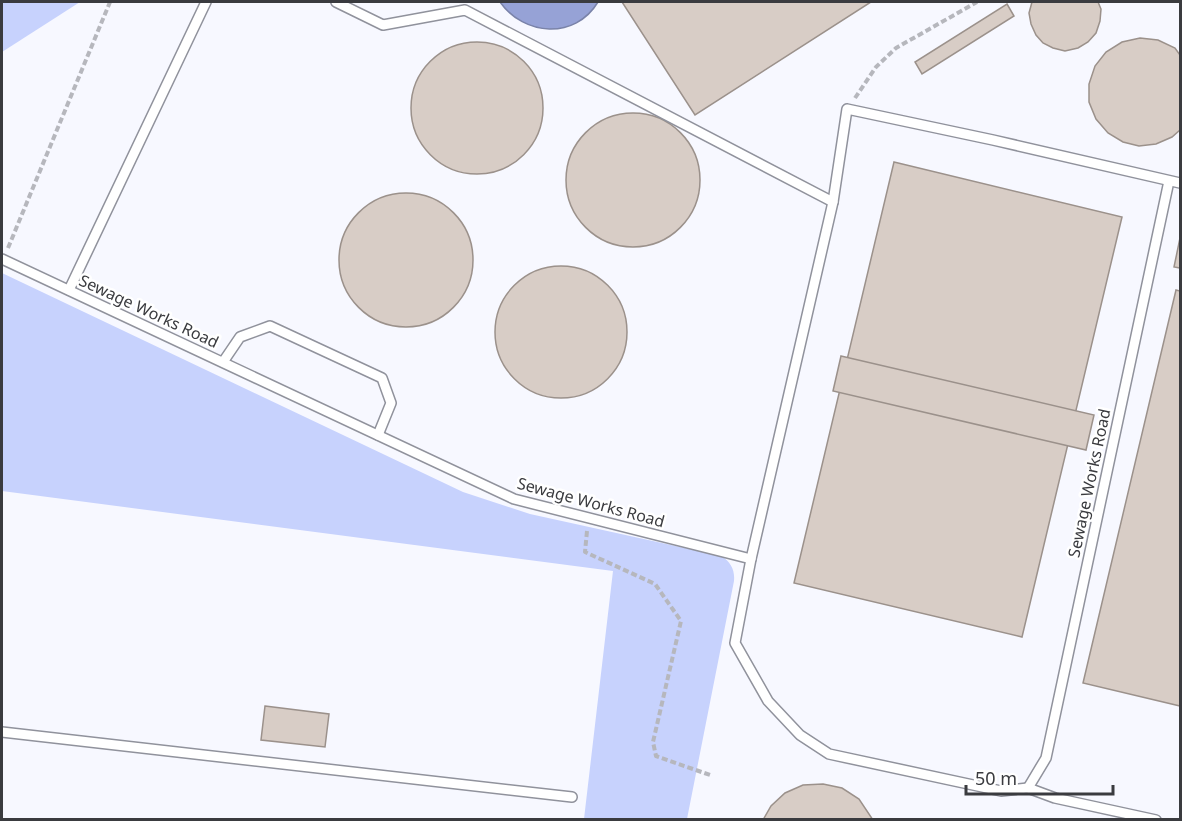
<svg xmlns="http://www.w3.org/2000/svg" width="1182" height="821" font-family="'Noto Sans',sans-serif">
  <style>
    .green { fill: #c7d2fd }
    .water { fill: #96a2d6; stroke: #7a83a9; stroke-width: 1.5 }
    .building { fill: #d8cdc6; stroke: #9b918b; stroke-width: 1.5 }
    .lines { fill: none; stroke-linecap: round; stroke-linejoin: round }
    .service-casing { stroke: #90929c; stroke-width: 12 }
    .path { stroke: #b6b7bd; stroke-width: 4; stroke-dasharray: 6 3; stroke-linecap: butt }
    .service { stroke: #fff; stroke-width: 9 }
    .labels { text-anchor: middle; stroke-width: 5; stroke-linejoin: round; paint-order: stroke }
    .street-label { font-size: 16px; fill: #3a3b3f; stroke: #fff }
  </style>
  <rect width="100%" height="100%" fill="#f7f8ff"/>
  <!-- green -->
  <g class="green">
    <path d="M2,2H80L2,52Z"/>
    <path d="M2,273L463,492L530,514L721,556C731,562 735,570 734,581L687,819H584L613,571L2,491Z"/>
  </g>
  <!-- water -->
  <path class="water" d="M500,2H598C575,40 524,36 500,2Z"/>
  <!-- building -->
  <g class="building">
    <path d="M622,2H871L695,115Z"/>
    <path d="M1032,2H1098L1101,9L1100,21L1096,33L1088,42L1078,48L1065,51L1053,48L1043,43L1036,35L1031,24L1029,13Z"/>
    <path d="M1007,4L1014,16L922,74L915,62Z"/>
    <path d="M1140,38L1158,40L1175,48L1180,55V130L1172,137L1156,144L1139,146L1123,142L1108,133L1096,119L1089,102V84L1095,66L1106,52L1122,42Z"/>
    <circle cx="477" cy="108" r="66"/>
    <circle cx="633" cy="180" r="67"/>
    <path d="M894,162L1122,217L1022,637L794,583Z"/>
    <circle cx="406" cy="260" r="67"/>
    <path d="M1180,238V268L1174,267Z"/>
    <circle cx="561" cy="332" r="66"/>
    <path d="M1176,290L1180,291V706L1083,683Z"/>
    <path d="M841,356L1094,415L1086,450L833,391Z"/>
    <path d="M265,706L329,714L325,747L261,740Z"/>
    <path d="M823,784L842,788L859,799L873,820H763L771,806L785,793L803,785Z"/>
  </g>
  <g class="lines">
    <defs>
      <g id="service">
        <path d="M336,2L383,25L465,10L833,202"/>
        <path d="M2,259L514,499L751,559L735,643L768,701L800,735L829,754L1001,791L1028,788"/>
        <path d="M69,290L206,2"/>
        <path d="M223,362L240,337L270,326L382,378L391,403L378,435"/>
        <path d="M751,559L833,202L847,109L993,140L1180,183"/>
        <path d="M2,732L572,797"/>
        <path d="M1156,820L1055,798L1028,788L1046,758L1169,181"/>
      </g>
    </defs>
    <!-- service casing -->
    <use href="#service" class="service-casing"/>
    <!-- path -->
    <g class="path">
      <path d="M855,98L876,67L896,48L977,2"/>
      <path d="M8,248L110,2"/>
      <path d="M587,531L585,552L655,584L681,621L653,742L656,756L710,775"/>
    </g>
    <!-- service -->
    <use href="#service" class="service"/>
  </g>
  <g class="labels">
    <!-- street labels -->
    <g class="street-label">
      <text transform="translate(149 311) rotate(25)" y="6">Sewage Works Road</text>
      <text transform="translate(1089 483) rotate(-78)" y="6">Sewage Works Road</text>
      <text transform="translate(591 502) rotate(15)" y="6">Sewage Works Road</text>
    </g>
  </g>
  <!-- border -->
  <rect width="1182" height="821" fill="none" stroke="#3a3b3f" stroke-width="6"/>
  <!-- scale -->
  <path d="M966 785v9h147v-9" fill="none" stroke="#3a3b3f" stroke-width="3"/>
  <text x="975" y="785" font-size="18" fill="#3a3b3f" stroke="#ffffff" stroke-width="4.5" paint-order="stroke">50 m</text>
</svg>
